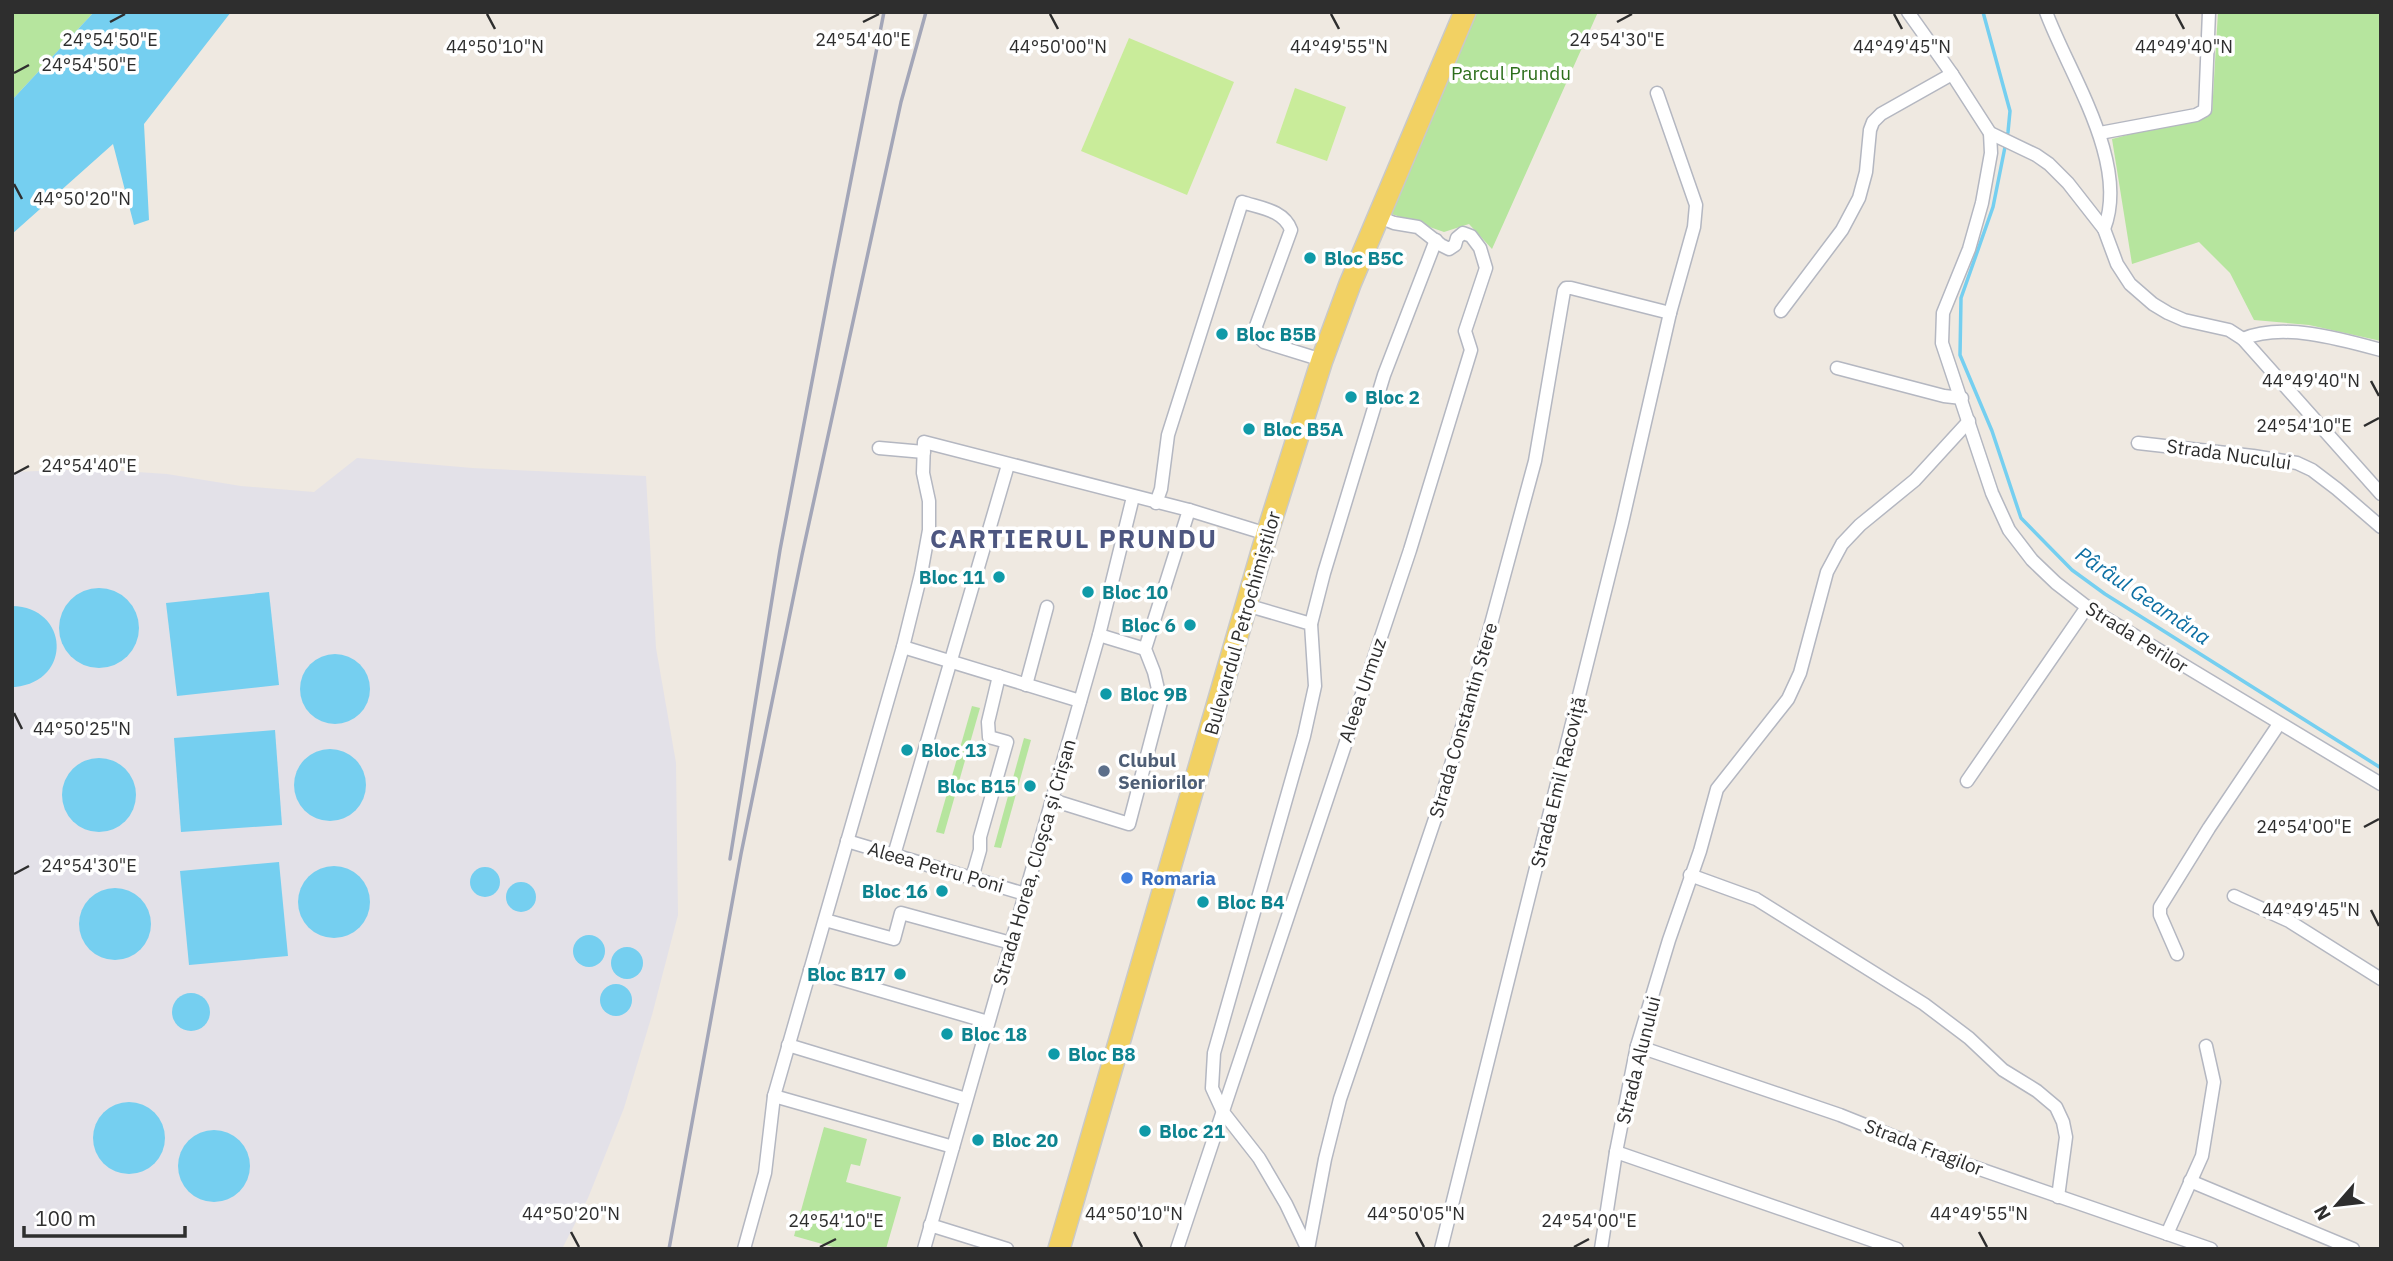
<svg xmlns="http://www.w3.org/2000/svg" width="2393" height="1261" font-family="'IBM Plex Sans',sans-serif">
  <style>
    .industrial { fill: #e3e1e8 }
    .green { fill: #b6e59e }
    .pitch { fill: #c9ec9a }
    .water { fill: #75cff0 }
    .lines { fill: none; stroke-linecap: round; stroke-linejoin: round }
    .stream { stroke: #75cff0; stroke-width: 3.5 }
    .minor-casing { stroke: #b4b7c1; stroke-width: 15 }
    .primary-casing { stroke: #c9c9c9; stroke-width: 24 }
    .minor { stroke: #fff; stroke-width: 12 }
    .primary { stroke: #f2d163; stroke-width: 21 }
    .rail { stroke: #a3a6b8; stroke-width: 3.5 }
    .ticks { fill: none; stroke: #2e2e2e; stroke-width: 2.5 }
    .culture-dot { fill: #0f9aa8; stroke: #fff; stroke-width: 2.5 }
    .service-dot { fill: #5c6f8a; stroke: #fff; stroke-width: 2.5 }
    .shop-dot { fill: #3f7fe0; stroke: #fff; stroke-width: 2.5 }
    .labels { text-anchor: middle; stroke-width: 7; stroke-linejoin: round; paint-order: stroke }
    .park-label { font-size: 19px; fill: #2c6e1b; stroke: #fff }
    .culture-label { font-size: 19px; font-weight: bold; fill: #0d838f; stroke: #fff; text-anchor: start }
    .street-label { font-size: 19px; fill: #2e2e2e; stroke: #fff }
    .service-label { font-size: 19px; font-weight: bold; fill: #4e5e75; stroke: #fff; text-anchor: start }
    .shop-label { font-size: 19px; font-weight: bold; fill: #366cbe; stroke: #fff; text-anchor: start }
    .water-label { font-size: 21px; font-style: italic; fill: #0d6fa3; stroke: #fff }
    .district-label { font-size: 26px; font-weight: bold; letter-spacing: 2px; fill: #4d5680; stroke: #fff }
    .ticks-label { font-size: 18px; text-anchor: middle; fill: #2e2e2e; stroke: #fff; stroke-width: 7; stroke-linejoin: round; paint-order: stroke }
  </style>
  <rect width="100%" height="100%" fill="#efe9e1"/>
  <!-- industrial -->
  <path class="industrial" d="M357,458L472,468L646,476L656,648L676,763L678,915L652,1015L624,1108L588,1198L562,1249H12V472L92,469L167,474L241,486L314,492Z"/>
  <!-- green -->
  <g class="green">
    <path d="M12,12H94L12,100Z"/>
    <path d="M1477,12H1598L1492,249L1469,224L1444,232L1389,213Z"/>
    <path d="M2218,12H2381V341L2309,325L2254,320L2230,273L2199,242L2132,264L2112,139L2212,113Z"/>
    <path d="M972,706L980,708L944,834L936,832Z"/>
    <path d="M1024,738L1031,740L1001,848L994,847Z"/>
    <path d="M824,1127L867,1139L860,1166L851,1164L846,1182L901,1197L886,1249H840L794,1236Z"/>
  </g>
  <!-- pitch -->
  <g class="pitch">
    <path d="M1129,38L1234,82L1187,195L1081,151Z"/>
    <path d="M1295,88L1346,107L1327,161L1276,143Z"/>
  </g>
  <!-- water -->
  <g class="water">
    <path d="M94,12H231L144,124L149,220L134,225L113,144L12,234V100Z"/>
    <circle cx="99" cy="628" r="40"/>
    <path d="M269,592L279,685L177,696L166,603Z"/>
    <path d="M12,606C69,607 73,681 15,687H12Z"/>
    <circle cx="335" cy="689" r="35"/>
    <path d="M275,730L282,825L181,832L174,738Z"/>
    <circle cx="330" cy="785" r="36"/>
    <circle cx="99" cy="795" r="37"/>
    <path d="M279,862L288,956L189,965L180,871Z"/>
    <circle cx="334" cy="902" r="36"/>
    <circle cx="485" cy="882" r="15"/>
    <circle cx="521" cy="897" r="15"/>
    <circle cx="115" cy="924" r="36"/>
    <circle cx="589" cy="951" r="16"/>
    <circle cx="627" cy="963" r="16"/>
    <circle cx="616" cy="1000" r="16"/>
    <circle cx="191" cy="1012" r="19"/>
    <circle cx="129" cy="1138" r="36"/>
    <circle cx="214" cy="1166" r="36"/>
  </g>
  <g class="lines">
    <!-- stream -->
    <path class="stream" d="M1983,12L2010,111L2008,132L1993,207L1961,298L1960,355L1992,431L2021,518L2072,570L2105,594L2381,768"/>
    <defs>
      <g id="minor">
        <path d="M1908,12L1952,74L1990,133L2036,155L2049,164L2068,183L2104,229L2117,264L2130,284L2153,304L2168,313L2184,320L2229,330L2243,339L2381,494"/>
        <path d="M2046,12C2069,74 2130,163 2104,229"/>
        <path d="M1990,133L1991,153L1982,203L1969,249L1943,313L1942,343L1992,493L2009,530L2032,560L2056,583L2087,607L2381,784"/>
        <path d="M2100,133L2196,115L2205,110L2209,12"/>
        <path d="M1781,311L1842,230L1859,198L1866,172L1870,130L1873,122L1881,114L1952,74"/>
        <path d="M2243,339C2282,322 2341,339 2381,350"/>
        <path d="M1837,368L1944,396L1962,398"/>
        <path d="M2138,443L2253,456L2297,463L2312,470L2337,489L2381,527"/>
        <path d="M879,448L924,452"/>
        <path d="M1156,503L1161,489L1168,435L1242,202C1260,208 1284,210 1291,230L1256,326L1257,335L1264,342L1322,360"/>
        <path d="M1246,605L1311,624L1315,686L1304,736L1214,1053L1212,1088L1223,1112L1259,1158L1286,1204L1307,1248"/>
        <path d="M1311,624L1324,573L1384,375L1436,240"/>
        <path d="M1099,635L1145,649"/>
        <path d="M903,647L1080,701"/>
        <path d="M1026,685L1047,607"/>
        <path d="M1967,781L2087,607"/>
        <path d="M1052,800L1129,824L1161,702L1154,672L1145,649L1189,510"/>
        <path d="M847,841L1025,894"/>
        <path d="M894,855L1008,465"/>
        <path d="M1690,875L1756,899L1924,1004L1969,1038L2003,1070L2037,1091L2056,1107L2063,1122L2066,1137L2058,1197"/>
        <path d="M972,878L980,850V837L1007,742L989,737L988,722L999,676"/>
        <path d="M2234,896L2289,921L2381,979"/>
        <path d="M825,920L894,939L901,913L1011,943"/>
        <path d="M2177,954L2160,915V907L2209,828L2279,724"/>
        <path d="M810,970L988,1022"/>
        <path d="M788,1045L966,1099"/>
        <path d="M1637,1046L1840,1115L1945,1157L2211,1249"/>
        <path d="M774,1096L953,1147"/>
        <path d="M1616,1152L1897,1249"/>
        <path d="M2190,1181L2353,1249"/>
        <path d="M930,1225L1007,1249"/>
        <path d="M2167,1234L2202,1156L2214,1082L2206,1046"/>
        <path d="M744,1249L765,1173L774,1096L903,647L921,574L929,530V501L923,473L924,442L1189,510L1267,534"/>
        <path d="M924,1249L1099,635L1133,497"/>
        <path d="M1177,1249L1410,550L1471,350L1465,331L1486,268L1480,248L1471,236L1463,233L1457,238L1455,245L1449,249L1441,245L1418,227L1394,223L1379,217"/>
        <path d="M1308,1249L1325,1159L1340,1099L1438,810L1481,661L1535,461L1564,291L1566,288H1571L1670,313"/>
        <path d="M1441,1249L1622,523L1670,313L1694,227L1696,205L1657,93"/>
        <path d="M1601,1249L1616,1152L1637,1046L1669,940L1700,851L1717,789L1788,699L1800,673L1827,572L1842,544L1860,525L1915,480L1969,421"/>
      </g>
      <path id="primary" d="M1059,1249L1267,534L1322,360L1350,284L1465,12"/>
    </defs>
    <!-- minor casing -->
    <use href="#minor" class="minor-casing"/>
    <!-- primary casing -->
    <use href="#primary" class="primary-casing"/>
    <!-- minor -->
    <use href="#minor" class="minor"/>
    <!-- primary -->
    <use href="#primary" class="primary"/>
    <!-- rail -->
    <g class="rail">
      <path d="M730,859L780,550L833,271L884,12"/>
      <path d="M669,1249L741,854L802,555L901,102L926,12"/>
    </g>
  </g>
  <!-- ticks -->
  <path class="ticks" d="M487,14L495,29M1050,14L1058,29M1331,14L1339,29M1894,14L1902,29M2176,14L2184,29M110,22L125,14M863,22L879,14M1617,22L1632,14M14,73L29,65M14,184L22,199M2371,381L2379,396M2364,426L2379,418M14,474L29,466M14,713L22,729M2364,827L2379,819M14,874L29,866M2371,910L2379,926M571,1232L579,1247M1134,1232L1142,1247M1416,1232L1424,1247M1979,1232L1987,1247M820,1247L836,1239M1574,1247L1589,1239"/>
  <!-- markers -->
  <g class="culture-dot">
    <circle cx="1310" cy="258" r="7"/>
    <circle cx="1222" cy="334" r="7"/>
    <circle cx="1351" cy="397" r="7"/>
    <circle cx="1249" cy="429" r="7"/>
    <circle cx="999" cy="577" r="7"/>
    <circle cx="1088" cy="592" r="7"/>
    <circle cx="1190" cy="625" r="7"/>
    <circle cx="1106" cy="694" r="7"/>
    <circle cx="907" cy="750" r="7"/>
    <circle cx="1030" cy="786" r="7"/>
    <circle cx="942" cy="891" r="7"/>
    <circle cx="1203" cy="902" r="7"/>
    <circle cx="900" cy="974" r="7"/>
    <circle cx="947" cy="1034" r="7"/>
    <circle cx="1054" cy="1054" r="7"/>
    <circle cx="1145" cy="1131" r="7"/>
    <circle cx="978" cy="1140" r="7"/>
  </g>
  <circle class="service-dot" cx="1104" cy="771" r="7"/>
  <circle class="shop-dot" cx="1127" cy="878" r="7"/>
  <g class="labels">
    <!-- park labels -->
    <g class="park-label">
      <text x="1511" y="80">Parcul Prundu</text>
    </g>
    <!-- culture labels -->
    <g class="culture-label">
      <text x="1324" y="265">Bloc B5C</text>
      <text x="1236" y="341">Bloc B5B</text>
      <text x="1365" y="404">Bloc 2</text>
      <text x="1263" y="436">Bloc B5A</text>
      <text x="985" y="584" text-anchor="end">Bloc 11</text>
      <text x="1102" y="599">Bloc 10</text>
      <text x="1176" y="632" text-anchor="end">Bloc 6</text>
      <text x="1120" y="701">Bloc 9B</text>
      <text x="921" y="757">Bloc 13</text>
      <text x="1016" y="793" text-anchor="end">Bloc B15</text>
      <text x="928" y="898" text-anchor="end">Bloc 16</text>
      <text x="1217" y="909">Bloc B4</text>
      <text x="886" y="981" text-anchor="end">Bloc B17</text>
      <text x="961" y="1041">Bloc 18</text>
      <text x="1068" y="1061">Bloc B8</text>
      <text x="1159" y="1138">Bloc 21</text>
      <text x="992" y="1147">Bloc 20</text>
    </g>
    <!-- street labels -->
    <g class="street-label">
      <text transform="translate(2229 454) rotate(8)" y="7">Strada Nucului</text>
      <text transform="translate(1242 623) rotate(-74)" y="7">Bulevardul Petrochimiștilor</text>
      <text transform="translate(2137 637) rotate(32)" y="7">Strada Perilor</text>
      <text transform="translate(1362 690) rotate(-71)" y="7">Aleea Urmuz</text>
      <text transform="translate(1463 720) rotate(-74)" y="7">Strada Constantin Stere</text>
      <text transform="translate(1558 782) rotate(-76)" y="7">Strada Emil Racoviță</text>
      <text transform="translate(1034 862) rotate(-74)" y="7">Strada Horea, Cloșca și Crișan</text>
      <text transform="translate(936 867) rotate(16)" y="7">Aleea Petru Poni</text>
      <text transform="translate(1638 1060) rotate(-76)" y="7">Strada Alunului</text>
      <text transform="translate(1924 1147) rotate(21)" y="7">Strada Fragilor</text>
    </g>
    <!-- service labels -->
    <g class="service-label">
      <text x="1118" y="767">Clubul<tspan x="1118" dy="22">Seniorilor</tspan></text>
    </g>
    <!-- shop labels -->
    <g class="shop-label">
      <text x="1141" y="885">Romaria</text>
    </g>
    <!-- water labels -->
    <g class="water-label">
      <text transform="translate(2143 596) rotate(34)" y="7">Pârâul Geamăna</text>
    </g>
    <!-- district labels -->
    <g class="district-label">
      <text x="1074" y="548">CARTIERUL PRUNDU</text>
    </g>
  </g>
  <g class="ticks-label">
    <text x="110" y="46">24°54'50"E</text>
    <text x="863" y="46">24°54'40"E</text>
    <text x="1617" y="46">24°54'30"E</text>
    <text x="495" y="53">44°50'10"N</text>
    <text x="1058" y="53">44°50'00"N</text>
    <text x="1339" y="53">44°49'55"N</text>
    <text x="1902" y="53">44°49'45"N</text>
    <text x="2184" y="53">44°49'40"N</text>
    <text x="89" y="71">24°54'50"E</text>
    <text x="82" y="205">44°50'20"N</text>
    <text x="2311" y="387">44°49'40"N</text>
    <text x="2304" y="432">24°54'10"E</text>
    <text x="89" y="472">24°54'40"E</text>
    <text x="82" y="735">44°50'25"N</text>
    <text x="2304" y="833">24°54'00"E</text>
    <text x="89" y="872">24°54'30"E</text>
    <text x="2311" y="916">44°49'45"N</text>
    <text x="571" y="1220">44°50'20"N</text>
    <text x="1134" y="1220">44°50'10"N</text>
    <text x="1416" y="1220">44°50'05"N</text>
    <text x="1979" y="1220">44°49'55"N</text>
    <text x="836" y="1227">24°54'10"E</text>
    <text x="1589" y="1227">24°54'00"E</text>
  </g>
  <!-- border -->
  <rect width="2393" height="1261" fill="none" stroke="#2e2e2e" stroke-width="28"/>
  <!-- north arrow -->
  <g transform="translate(2337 1205) rotate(242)" stroke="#ffffff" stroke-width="5" paint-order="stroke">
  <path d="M0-5L12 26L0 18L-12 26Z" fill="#2e2e2e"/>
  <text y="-10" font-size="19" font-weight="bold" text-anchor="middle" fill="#2e2e2e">N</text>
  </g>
  <!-- scale -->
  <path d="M24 1226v10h161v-10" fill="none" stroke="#2e2e2e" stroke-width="3.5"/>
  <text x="35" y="1226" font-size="21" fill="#2e2e2e" stroke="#ffffff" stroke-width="5" paint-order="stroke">100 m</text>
</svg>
